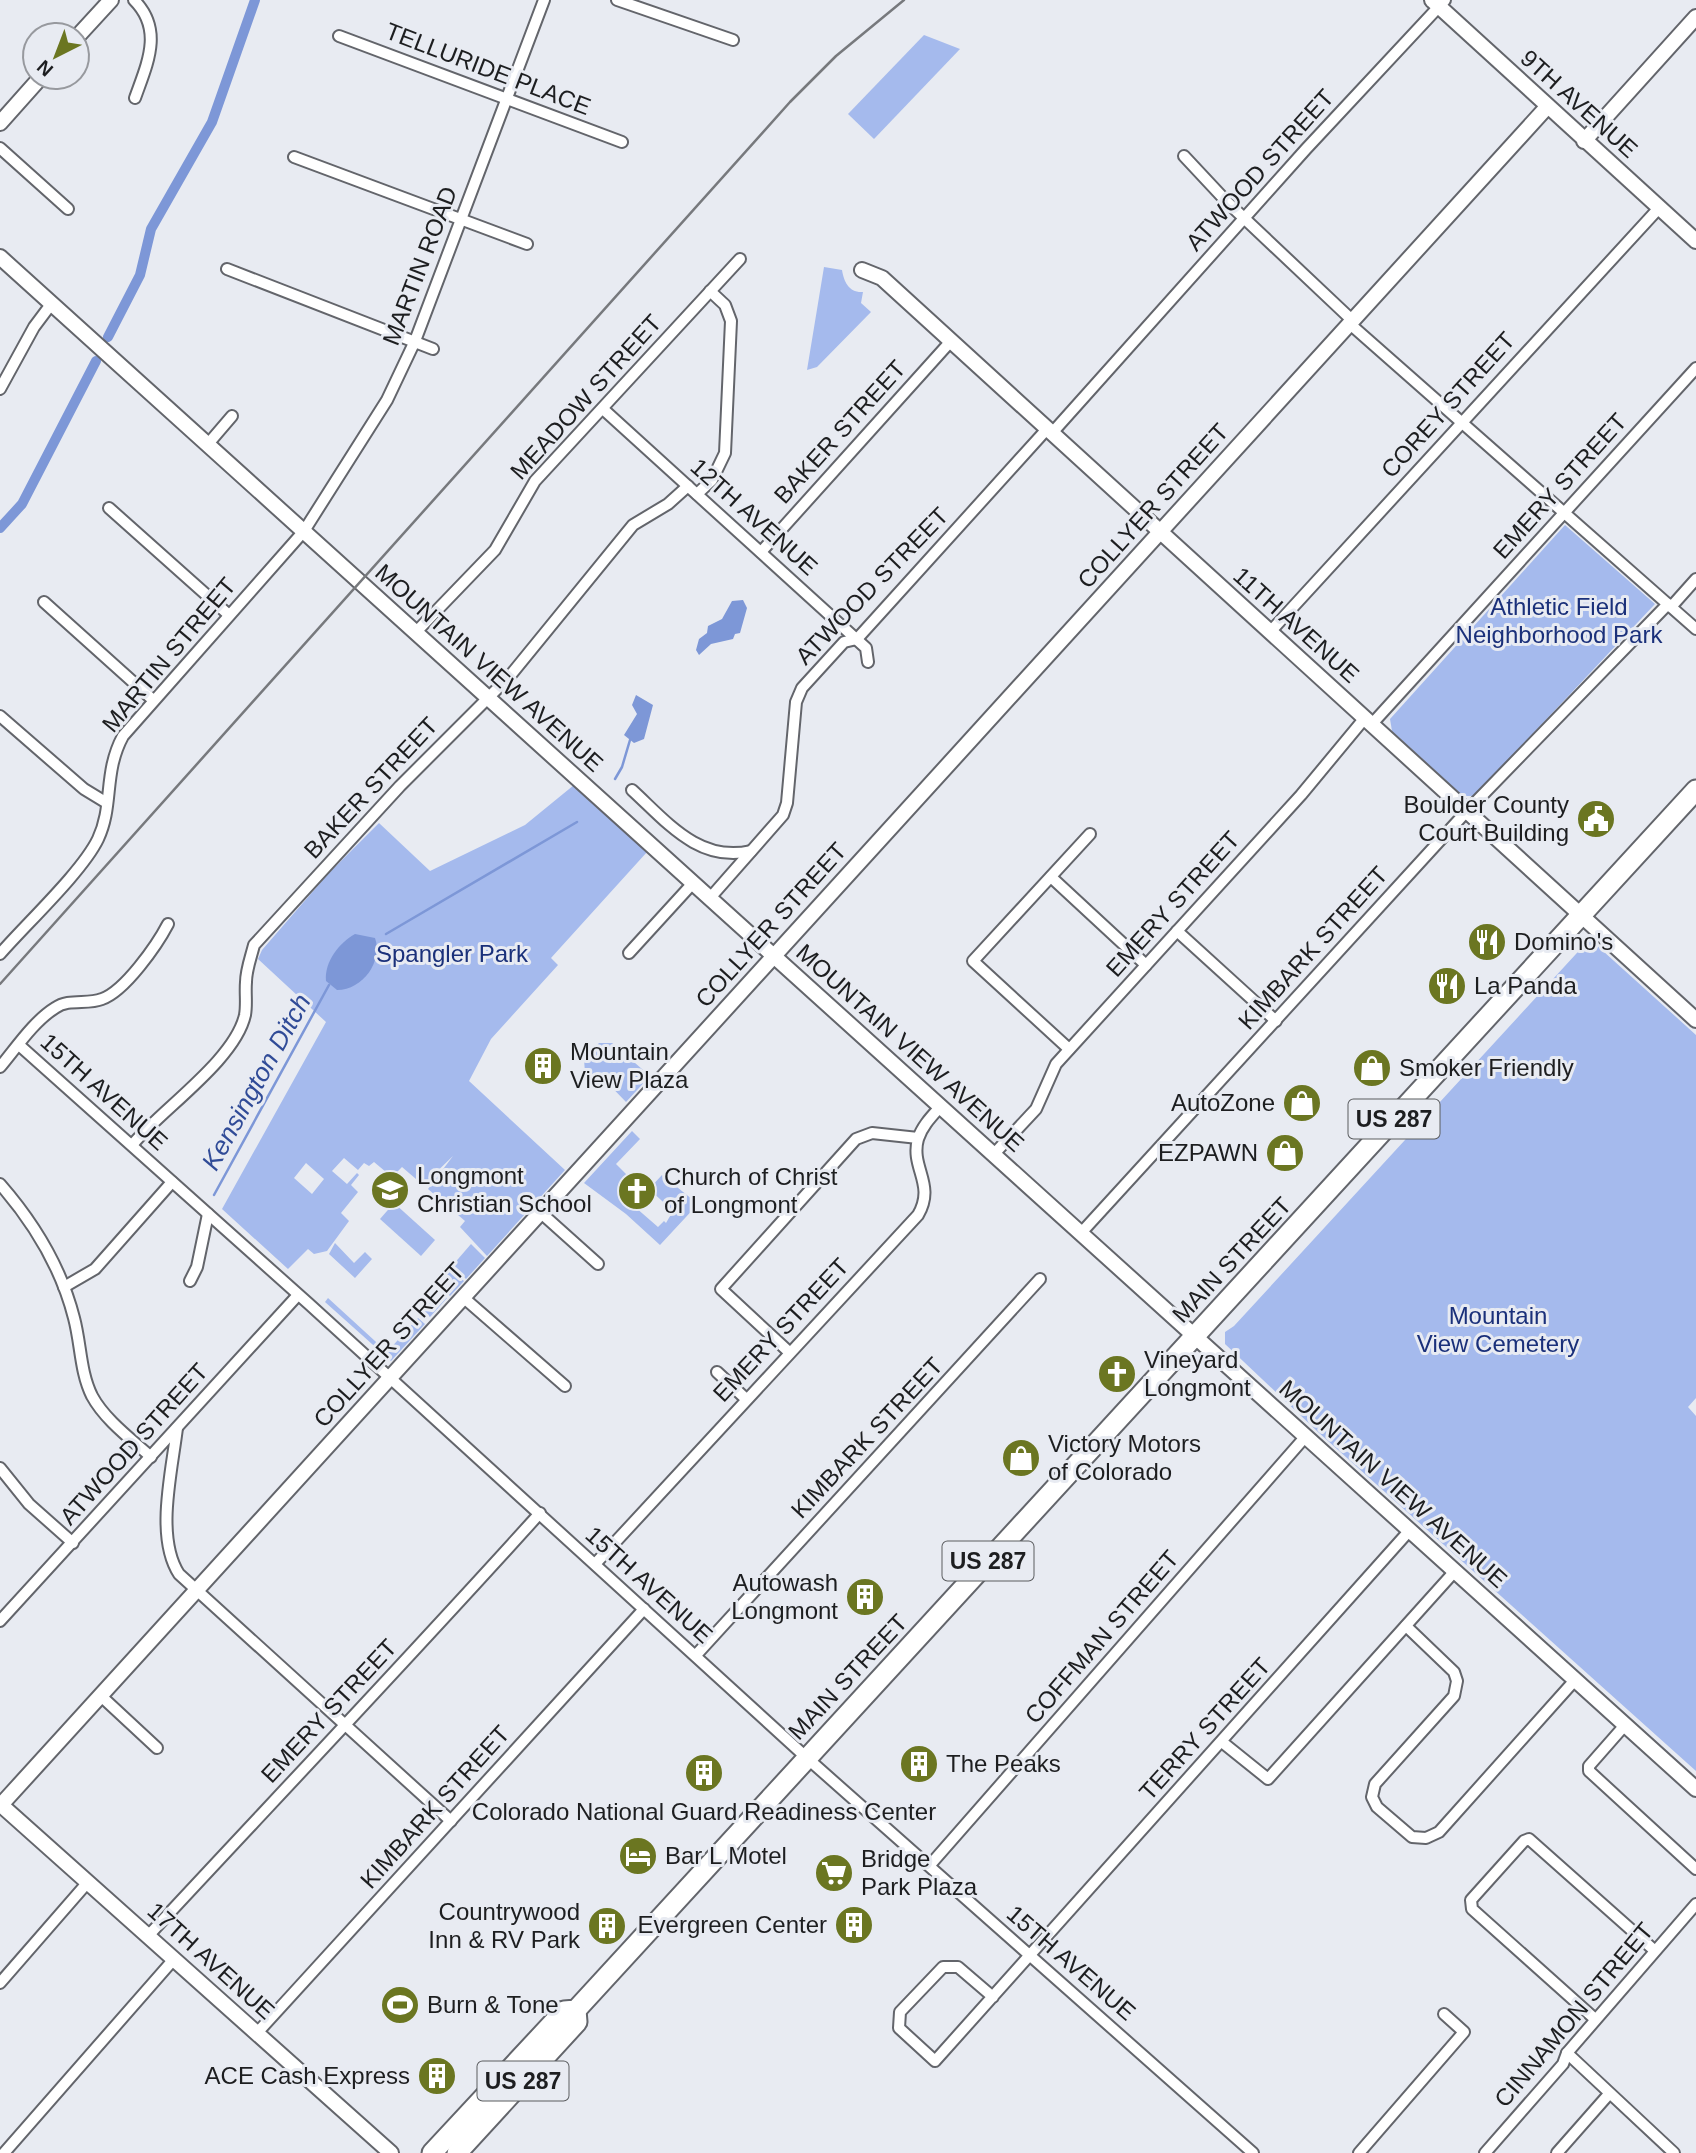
<svg xmlns="http://www.w3.org/2000/svg" width="1696" height="2153" font-family="Helvetica,sans-serif">
  <style>
    .green { fill: #a5baed; fill-rule: evenodd }
    .water { fill: #7d97d7 }
    .lines { fill: none; stroke-linecap: round; stroke-linejoin: round }
    .stream { stroke: #7d97d7; stroke-width: 2.5 }
    .canal { stroke: #7d97d7; stroke-width: 10 }
    .street-casing { stroke: #63656b; stroke-width: 14 }
    .secondary-casing { stroke: #63656b; stroke-width: 18 }
    .highway-casing { stroke: #63656b; stroke-width: 23 }
    .street { stroke: #fff; stroke-width: 10 }
    .secondary { stroke: #fff; stroke-width: 14 }
    .highway { stroke: #fff; stroke-width: 19 }
    .rail { stroke: #77797d; stroke-width: 2.5 }
    .labels { text-anchor: middle; stroke-width: 6; stroke-linejoin: round; paint-order: stroke }
    .shield { fill: #e8ebf2; stroke: #5a5c5f; stroke-width: 2 }
    .shield-label { font-size: 23px; font-weight: bold; fill: #1d1e20 }
    .street-label { font-size: 24px; fill: #1d1e20; stroke: #e8ebf2 }
    .park-label { font-size: 24px; fill: #1a307a; stroke: #e8ebf2 }
    .poi-label { font-size: 24px; fill: #1d1e20; stroke: #e8ebf2; text-anchor: start }
    .water-label { font-size: 26px; font-style: italic; fill: #304b97; stroke: #e8ebf2 }
  </style>
  <rect width="100%" height="100%" fill="#e8ebf2"/>
  <!-- green -->
  <g class="green">
    <path d="M924,35L960,49L874,139L848,114Z"/>
    <path d="M824,267L842,270C844,282 849,293 863,292L861,303L871,312L817,367L807,370Z"/>
    <path d="M1565,525L1655,604L1474,796H1463L1392,731L1390,719Z"/>
    <path d="M574,785L647,852L551,958L558,965L491,1039L469,1081L565,1170L487,1256L460,1227L465,1221L428,1189L453,1156L423,1185L402,1167L392,1177L374,1162L369,1166L364,1163L358,1170L344,1158L332,1171L347,1184L357,1173L359,1175L351,1185L358,1192L341,1213L349,1221L327,1251L314,1254L308,1249L288,1269L222,1209L326,1022L258,959L262,950L328,874L379,823L430,871L525,825ZM306,1163L324,1179L312,1194L294,1178Z"/>
    <path d="M1587,942H1593L1696,1035V1398L1688,1407L1696,1416V1771L1318,1432L1225,1344V1332L1234,1326Z"/>
    <path d="M599,1043H612L650,1076L626,1102L597,1072L590,1078L585,1073L584,1059Z"/>
    <path d="M632,1131L640,1139L616,1164L632,1180L620,1194L658,1227L664,1221L666,1223L673,1211L649,1189L662,1175L698,1204L660,1245L626,1214L584,1183Z"/>
    <path d="M394,1203L435,1240L421,1256L380,1219Z"/>
    <path d="M335,1243L354,1263L365,1252L372,1259L355,1278L329,1254Z"/>
    <path d="M471,1244L485,1258L466,1279L452,1266Z"/>
    <path d="M449,1268L464,1281L450,1296L436,1283Z"/>
    <path d="M433,1285L447,1298L430,1317L416,1304Z"/>
    <path d="M328,1298L387,1352L418,1318L425,1324L391,1361L325,1302Z"/>
  </g>
  <!-- water -->
  <g class="water">
    <path d="M743,600L747,608L740,633L735,634L733,639L711,644L699,655L696,650L699,639L707,633L708,626L722,619L732,601Z"/>
    <path d="M636,695L653,705L644,739L634,743L624,735L637,714L632,705Z"/>
    <path d="M355,934L375,938C383,961 363,990 337,990L326,981C324,962 339,943 355,934Z"/>
  </g>
  <g class="lines">
    <!-- stream -->
    <g class="stream">
      <path d="M615,779L622,767L630,740"/>
      <path d="M386,934L577,822"/>
      <path d="M214,1195L329,985"/>
    </g>
    <!-- canal -->
    <g class="canal">
      <path d="M108,337L140,275L151,229L212,122L255,0"/>
      <path d="M0,528L22,504L96,361"/>
    </g>
    <defs>
      <g id="street">
        <path d="M134,0C164,30 147,64 135,98"/>
        <path d="M617,0L733,40"/>
        <path d="M339,36L622,142"/>
        <path d="M0,148L68,209"/>
        <path d="M1184,156L1227,202L1353,321"/>
        <path d="M294,157L527,244"/>
        <path d="M227,269L433,349"/>
        <path d="M1350,324L1696,629"/>
        <path d="M0,389L34,327L52,303"/>
        <path d="M603,409L866,648L868,662"/>
        <path d="M1052,433L1306,149L1445,0"/>
        <path d="M208,444L232,416"/>
        <path d="M697,494L712,480L725,453L731,321L725,305L710,291"/>
        <path d="M109,508L229,615"/>
        <path d="M761,552L951,341"/>
        <path d="M44,602L152,699"/>
        <path d="M1671,607L1696,579"/>
        <path d="M416,632L495,550L535,481L740,259"/>
        <path d="M1270,632L1659,208"/>
        <path d="M0,716L84,789L107,803"/>
        <path d="M1371,725L1696,368"/>
        <path d="M632,790C667,822 699,863 751,851"/>
        <path d="M1051,877L1146,965"/>
        <path d="M710,898L783,815L787,803L796,702L802,688L844,642L857,639L1047,429"/>
        <path d="M1177,931L1276,1021"/>
        <path d="M629,953L693,883"/>
        <path d="M0,954C26,924 82,872 98,839C114,805 103,773 123,736L304,531L387,400L415,341L544,0"/>
        <path d="M19,1045L309,1304L807,1758L1253,2153"/>
        <path d="M1069,1049L973,961L1090,834"/>
        <path d="M0,1067C16,1048 34,1021 55,1008C69,998 87,1005 102,999C125,991 157,945 168,924"/>
        <path d="M133,1144C162,1109 235,1060 245,1015C247,1004 245,993 246,982C246,970 251,957 254,945L400,786L509,677L633,525L668,504L688,486"/>
        <path d="M994,1154L1036,1109L1056,1064L1301,795L1364,719"/>
        <path d="M0,1184C35,1224 61,1267 74,1318C81,1344 80,1372 92,1396C105,1420 131,1439 151,1457"/>
        <path d="M540,1212L598,1264"/>
        <path d="M1081,1233L1466,812L1668,604"/>
        <path d="M190,1281L197,1267L208,1214"/>
        <path d="M64,1287L95,1269L172,1182"/>
        <path d="M464,1298L565,1386"/>
        <path d="M789,1352L721,1289L856,1139L872,1133L918,1138"/>
        <path d="M717,1372L745,1398"/>
        <path d="M177,1428C172,1471 155,1537 179,1574L451,1821"/>
        <path d="M0,1468L29,1504L73,1543"/>
        <path d="M595,1564L918,1215C936,1184 910,1168 918,1139C922,1126 932,1116 941,1106"/>
        <path d="M0,1621L298,1295"/>
        <path d="M1406,1626L1454,1672L1457,1681L1454,1696L1375,1784L1372,1797L1377,1807L1412,1837L1426,1838L1439,1832L1575,1680"/>
        <path d="M696,1655L1040,1279"/>
        <path d="M101,1696L157,1748"/>
        <path d="M1625,1725L1589,1766V1771L1696,1869"/>
        <path d="M1222,1742L1268,1779L1455,1571"/>
        <path d="M930,1865L1306,1436"/>
        <path d="M148,1936C279,1795 411,1656 540,1513"/>
        <path d="M0,1983L88,1882"/>
        <path d="M993,1997L958,1967H943L900,2012L899,2028L935,2061L1410,1530"/>
        <path d="M1595,2019L1472,1909L1471,1900L1524,1841L1529,1839L1654,1950"/>
        <path d="M257,2033L644,1609"/>
        <path d="M1567,2053L1674,2153"/>
        <path d="M4,2153L174,1959"/>
        <path d="M1359,2153L1464,2032L1444,2014"/>
        <path d="M1485,2153L1563,2064L1567,2053L1696,1904"/>
        <path d="M1557,2153L1609,2094"/>
      </g>
      <g id="secondary">
        <path d="M1432,0L1696,241"/>
        <path d="M77,37L111,0"/>
        <path d="M0,123L41,77"/>
        <path d="M1584,141L1696,17"/>
        <path d="M0,257L1696,1789"/>
        <path d="M862,270L882,278L1696,1020"/>
        <path d="M0,1804L391,2153"/>
        <path d="M0,1806L1547,107"/>
      </g>
      <g id="highway">
        <path d="M432,2153L564,2011L576,2010L1696,790"/>
        <path d="M457,2153L577,2022L576,2010"/>
      </g>
    </defs>
    <!-- street casing -->
    <use href="#street" class="street-casing"/>
    <!-- secondary casing -->
    <use href="#secondary" class="secondary-casing"/>
    <!-- highway casing -->
    <use href="#highway" class="highway-casing"/>
    <!-- street -->
    <use href="#street" class="street"/>
    <!-- secondary -->
    <use href="#secondary" class="secondary"/>
    <!-- highway -->
    <use href="#highway" class="highway"/>
    <!-- rail -->
    <path class="rail" d="M0,984L790,102L836,56L904,0"/>
  </g>
  <!-- icons -->
  <defs>
    <symbol id="civic-disc" viewBox="-11 -11 22 22"><circle r="9.5" fill="#6b7621" stroke="#e8ebf2"/><path d="M-.6-6.5H3V-4.5H.6V-3L4-1V1h2V6H-6V1h2V-1L-.6-3ZM-1.2 2.5V6h2.4V2.5Z" fill="#fff"/></symbol>
    <symbol id="restaurant-disc" viewBox="-11 -11 22 22"><circle r="9.5" fill="#6b7621" stroke="#e8ebf2"/><path d="M-5-6h1v4h1v-4h1v4h1v-4h1v5L-1.5 .5V6h-2V.5L-5-1ZM5-6V6H3V1.5H1.5Q1.5-4 5-6Z" fill="#fff"/></symbol>
    <symbol id="building-disc" viewBox="-11 -11 22 22"><circle r="9.5" fill="#6b7621" stroke="#e8ebf2"/><path d="M-4-6H4V6H1V3H-1V6H-4ZM-2.5-4.3h1.7v1.8h-1.7ZM.8-4.3h1.7v1.8H.8ZM-2.5-1h1.7V.8h-1.7ZM.8-1h1.7V.8H.8Z" fill="#fff"/></symbol>
    <symbol id="shop-disc" viewBox="-11 -11 22 22"><circle r="9.5" fill="#6b7621" stroke="#e8ebf2"/><path d="M-5-2.5h2.3a2.7 3.5 0 0 1 5.4 0H5L5.5 6h-11ZM-1.5-2.5h3a1.5 2.3 0 0 0-3 0Z" fill="#fff"/></symbol>
    <symbol id="school-disc" viewBox="-11 -11 22 22"><circle r="9.5" fill="#6b7621" stroke="#e8ebf2"/><path d="M0-5L7-2L0 1L-7-2ZM-4 1L0 2.5L4 1V4Q0 6-4 4Z" fill="#fff"/></symbol>
    <symbol id="church-disc" viewBox="-11 -11 22 22"><circle r="9.5" fill="#6b7621" stroke="#e8ebf2"/><path d="M-1.2-6h2.4v3.5h3.3v2.4h-3.3V6h-2.4V-.1h-3.3v-2.4h3.3Z" fill="#fff"/></symbol>
    <symbol id="hotel-disc" viewBox="-11 -11 22 22"><circle r="9.5" fill="#6b7621" stroke="#e8ebf2"/><path d="M-6-4.5h1.5V1H6V5H4.5V3h-9V5H-6ZM-4 0a1.8 1.8 0 1 1 3.6 0ZM.5 0V-2.5h3Q6-2.5 6 0Z" fill="#fff"/></symbol>
    <symbol id="supermarket-disc" viewBox="-11 -11 22 22"><circle r="9.5" fill="#6b7621" stroke="#e8ebf2"/><path d="M-6-5.5h2.5l.6 2H6L4.5 2H-2.5L-4.4-4H-6ZM-1.5 3.2a1.3 1.3 0 1 0 .1 0ZM3 3.2a1.3 1.3 0 1 0 .1 0Z" fill="#fff"/></symbol>
    <symbol id="stadium-disc" viewBox="-11 -11 22 22"><circle r="9.5" fill="#6b7621" stroke="#e8ebf2"/><path d="M0-5a6.5 5 0 1 0 0 10a6.5 5 0 1 0 0-10ZM-3.5-1.8h7v3.6h-7Z" fill="#fff"/></symbol>
  </defs>
  <g fill-rule="evenodd">
    <use href="#civic-disc" x="1574" y="797" width="44" height="44"/>
    <use href="#restaurant-disc" x="1465" y="920" width="44" height="44"/>
    <use href="#restaurant-disc" x="1425" y="964" width="44" height="44"/>
    <use href="#building-disc" x="521" y="1044" width="44" height="44"/>
    <use href="#shop-disc" x="1350" y="1046" width="44" height="44"/>
    <use href="#shop-disc" x="1280" y="1081" width="44" height="44"/>
    <use href="#shop-disc" x="1263" y="1131" width="44" height="44"/>
    <use href="#school-disc" x="368" y="1168" width="44" height="44"/>
    <use href="#church-disc" x="615" y="1169" width="44" height="44"/>
    <use href="#church-disc" x="1095" y="1352" width="44" height="44"/>
    <use href="#shop-disc" x="999" y="1436" width="44" height="44"/>
    <use href="#building-disc" x="843" y="1575" width="44" height="44"/>
    <use href="#building-disc" x="897" y="1742" width="44" height="44"/>
    <use href="#building-disc" x="682" y="1751" width="44" height="44"/>
    <use href="#hotel-disc" x="616" y="1834" width="44" height="44"/>
    <use href="#supermarket-disc" x="812" y="1851" width="44" height="44"/>
    <use href="#building-disc" x="832" y="1903" width="44" height="44"/>
    <use href="#building-disc" x="585" y="1904" width="44" height="44"/>
    <use href="#stadium-disc" x="378" y="1983" width="44" height="44"/>
    <use href="#building-disc" x="415" y="2054" width="44" height="44"/>
  </g>
  <g class="labels">
    <!-- shield labels -->
    <g class="shield">
      <rect x="1348.5" y="1099.5" width="91" height="39" rx="5"/>
      <rect x="942.5" y="1541.5" width="91" height="39" rx="5"/>
      <rect x="477.5" y="2061.5" width="91" height="39" rx="5"/>
    </g>
    <g class="shield-label">
      <text x="1394" y="1127">US 287</text>
      <text x="988" y="1569">US 287</text>
      <text x="523" y="2089">US 287</text>
    </g>
    <!-- street labels -->
    <g class="street-label">
      <text transform="translate(488 69) rotate(21)" y="8">TELLURIDE PLACE</text>
      <text transform="translate(1579 104) rotate(42)" y="8">9TH AVENUE</text>
      <text transform="translate(1260 170) rotate(-48)" y="8">ATWOOD STREET</text>
      <text transform="translate(420 266) rotate(-69)" y="8">MARTIN ROAD</text>
      <text transform="translate(586 397) rotate(-48)" y="8">MEADOW STREET</text>
      <text transform="translate(1448 405) rotate(-48)" y="8">COREY STREET</text>
      <text transform="translate(840 432) rotate(-48)" y="8">BAKER STREET</text>
      <text transform="translate(1560 486) rotate(-48)" y="8">EMERY STREET</text>
      <text transform="translate(1153 506) rotate(-48)" y="8">COLLYER STREET</text>
      <text transform="translate(754 517) rotate(42)" y="8">12TH AVENUE</text>
      <text transform="translate(872 586) rotate(-46)" y="8">ATWOOD STREET</text>
      <text transform="translate(1296 625) rotate(42)" y="8">11TH AVENUE</text>
      <text transform="translate(169 655) rotate(-50)" y="8">MARTIN STREET</text>
      <text transform="translate(489 668) rotate(42)" y="8">MOUNTAIN VIEW AVENUE</text>
      <text transform="translate(371 788) rotate(-47)" y="8">BAKER STREET</text>
      <text transform="translate(1173 904) rotate(-48)" y="8">EMERY STREET</text>
      <text transform="translate(771 925) rotate(-48)" y="8">COLLYER STREET</text>
      <text transform="translate(1313 948) rotate(-48)" y="8">KIMBARK STREET</text>
      <text transform="translate(910 1048) rotate(42)" y="8">MOUNTAIN VIEW AVENUE</text>
      <text transform="translate(104 1092) rotate(42)" y="8">15TH AVENUE</text>
      <text transform="translate(1232 1260) rotate(-47)" y="8">MAIN STREET</text>
      <text transform="translate(781 1330) rotate(-47)" y="8">EMERY STREET</text>
      <text transform="translate(389 1345) rotate(-48)" y="8">COLLYER STREET</text>
      <text transform="translate(867 1438) rotate(-47)" y="8">KIMBARK STREET</text>
      <text transform="translate(134 1444) rotate(-48)" y="8">ATWOOD STREET</text>
      <text transform="translate(1393 1484) rotate(42)" y="8">MOUNTAIN VIEW AVENUE</text>
      <text transform="translate(649 1585) rotate(42)" y="8">15TH AVENUE</text>
      <text transform="translate(1102 1637) rotate(-49)" y="8">COFFMAN STREET</text>
      <text transform="translate(848 1677) rotate(-47)" y="8">MAIN STREET</text>
      <text transform="translate(329 1711) rotate(-47)" y="8">EMERY STREET</text>
      <text transform="translate(1205 1729) rotate(-48)" y="8">TERRY STREET</text>
      <text transform="translate(435 1807) rotate(-48)" y="8">KIMBARK STREET</text>
      <text transform="translate(211 1961) rotate(42)" y="8">17TH AVENUE</text>
      <text transform="translate(1071 1963) rotate(41)" y="8">15TH AVENUE</text>
      <text transform="translate(1574 2015) rotate(-50)" y="8">CINNAMON STREET</text>
    </g>
    <!-- park labels -->
    <g class="park-label">
      <text x="1559" y="615">Athletic Field<tspan x="1559" dy="28">Neighborhood Park</tspan></text>
      <text x="452" y="962">Spangler Park</text>
      <text x="1498" y="1324">Mountain<tspan x="1498" dy="28">View Cemetery</tspan></text>
    </g>
    <!-- poi labels -->
    <g class="poi-label">
      <text x="1569" y="813" text-anchor="end">Boulder County<tspan x="1569" dy="28">Court Building</tspan></text>
      <text x="1514" y="950">Domino's</text>
      <text x="1474" y="994">La Panda</text>
      <text x="570" y="1060">Mountain<tspan x="570" dy="28">View Plaza</tspan></text>
      <text x="1399" y="1076">Smoker Friendly</text>
      <text x="1275" y="1111" text-anchor="end">AutoZone</text>
      <text x="1258" y="1161" text-anchor="end">EZPAWN</text>
      <text x="417" y="1184">Longmont<tspan x="417" dy="28">Christian School</tspan></text>
      <text x="664" y="1185">Church of Christ<tspan x="664" dy="28">of Longmont</tspan></text>
      <text x="1144" y="1368">Vineyard<tspan x="1144" dy="28">Longmont</tspan></text>
      <text x="1048" y="1452">Victory Motors<tspan x="1048" dy="28">of Colorado</tspan></text>
      <text x="838" y="1591" text-anchor="end">Autowash<tspan x="838" dy="28">Longmont</tspan></text>
      <text x="946" y="1772">The Peaks</text>
      <text x="704" y="1820" text-anchor="middle">Colorado National Guard Readiness Center</text>
      <text x="665" y="1864">Bar L Motel</text>
      <text x="861" y="1867">Bridge<tspan x="861" dy="28">Park Plaza</tspan></text>
      <text x="580" y="1920" text-anchor="end">Countrywood<tspan x="580" dy="28">Inn &amp; RV Park</tspan></text>
      <text x="827" y="1933" text-anchor="end">Evergreen Center</text>
      <text x="427" y="2013">Burn &amp; Tone</text>
      <text x="410" y="2084" text-anchor="end">ACE Cash Express</text>
    </g>
    <!-- water labels -->
    <g class="water-label">
      <text transform="translate(256 1082) rotate(-61)" y="9">Kensington Ditch</text>
    </g>
  </g>
  <!-- north arrow -->
  <g transform="translate(56 56) rotate(222)"><circle r="33" fill="#e8ebf2" stroke="#97999e" stroke-width="2"/>
  <path d="M0-5L12 26L0 18L-12 26Z" fill="#6b7621"/>
  <text y="-10" font-size="19" font-weight="bold" text-anchor="middle" fill="#1d1e20">N</text>
  </g>
</svg>
